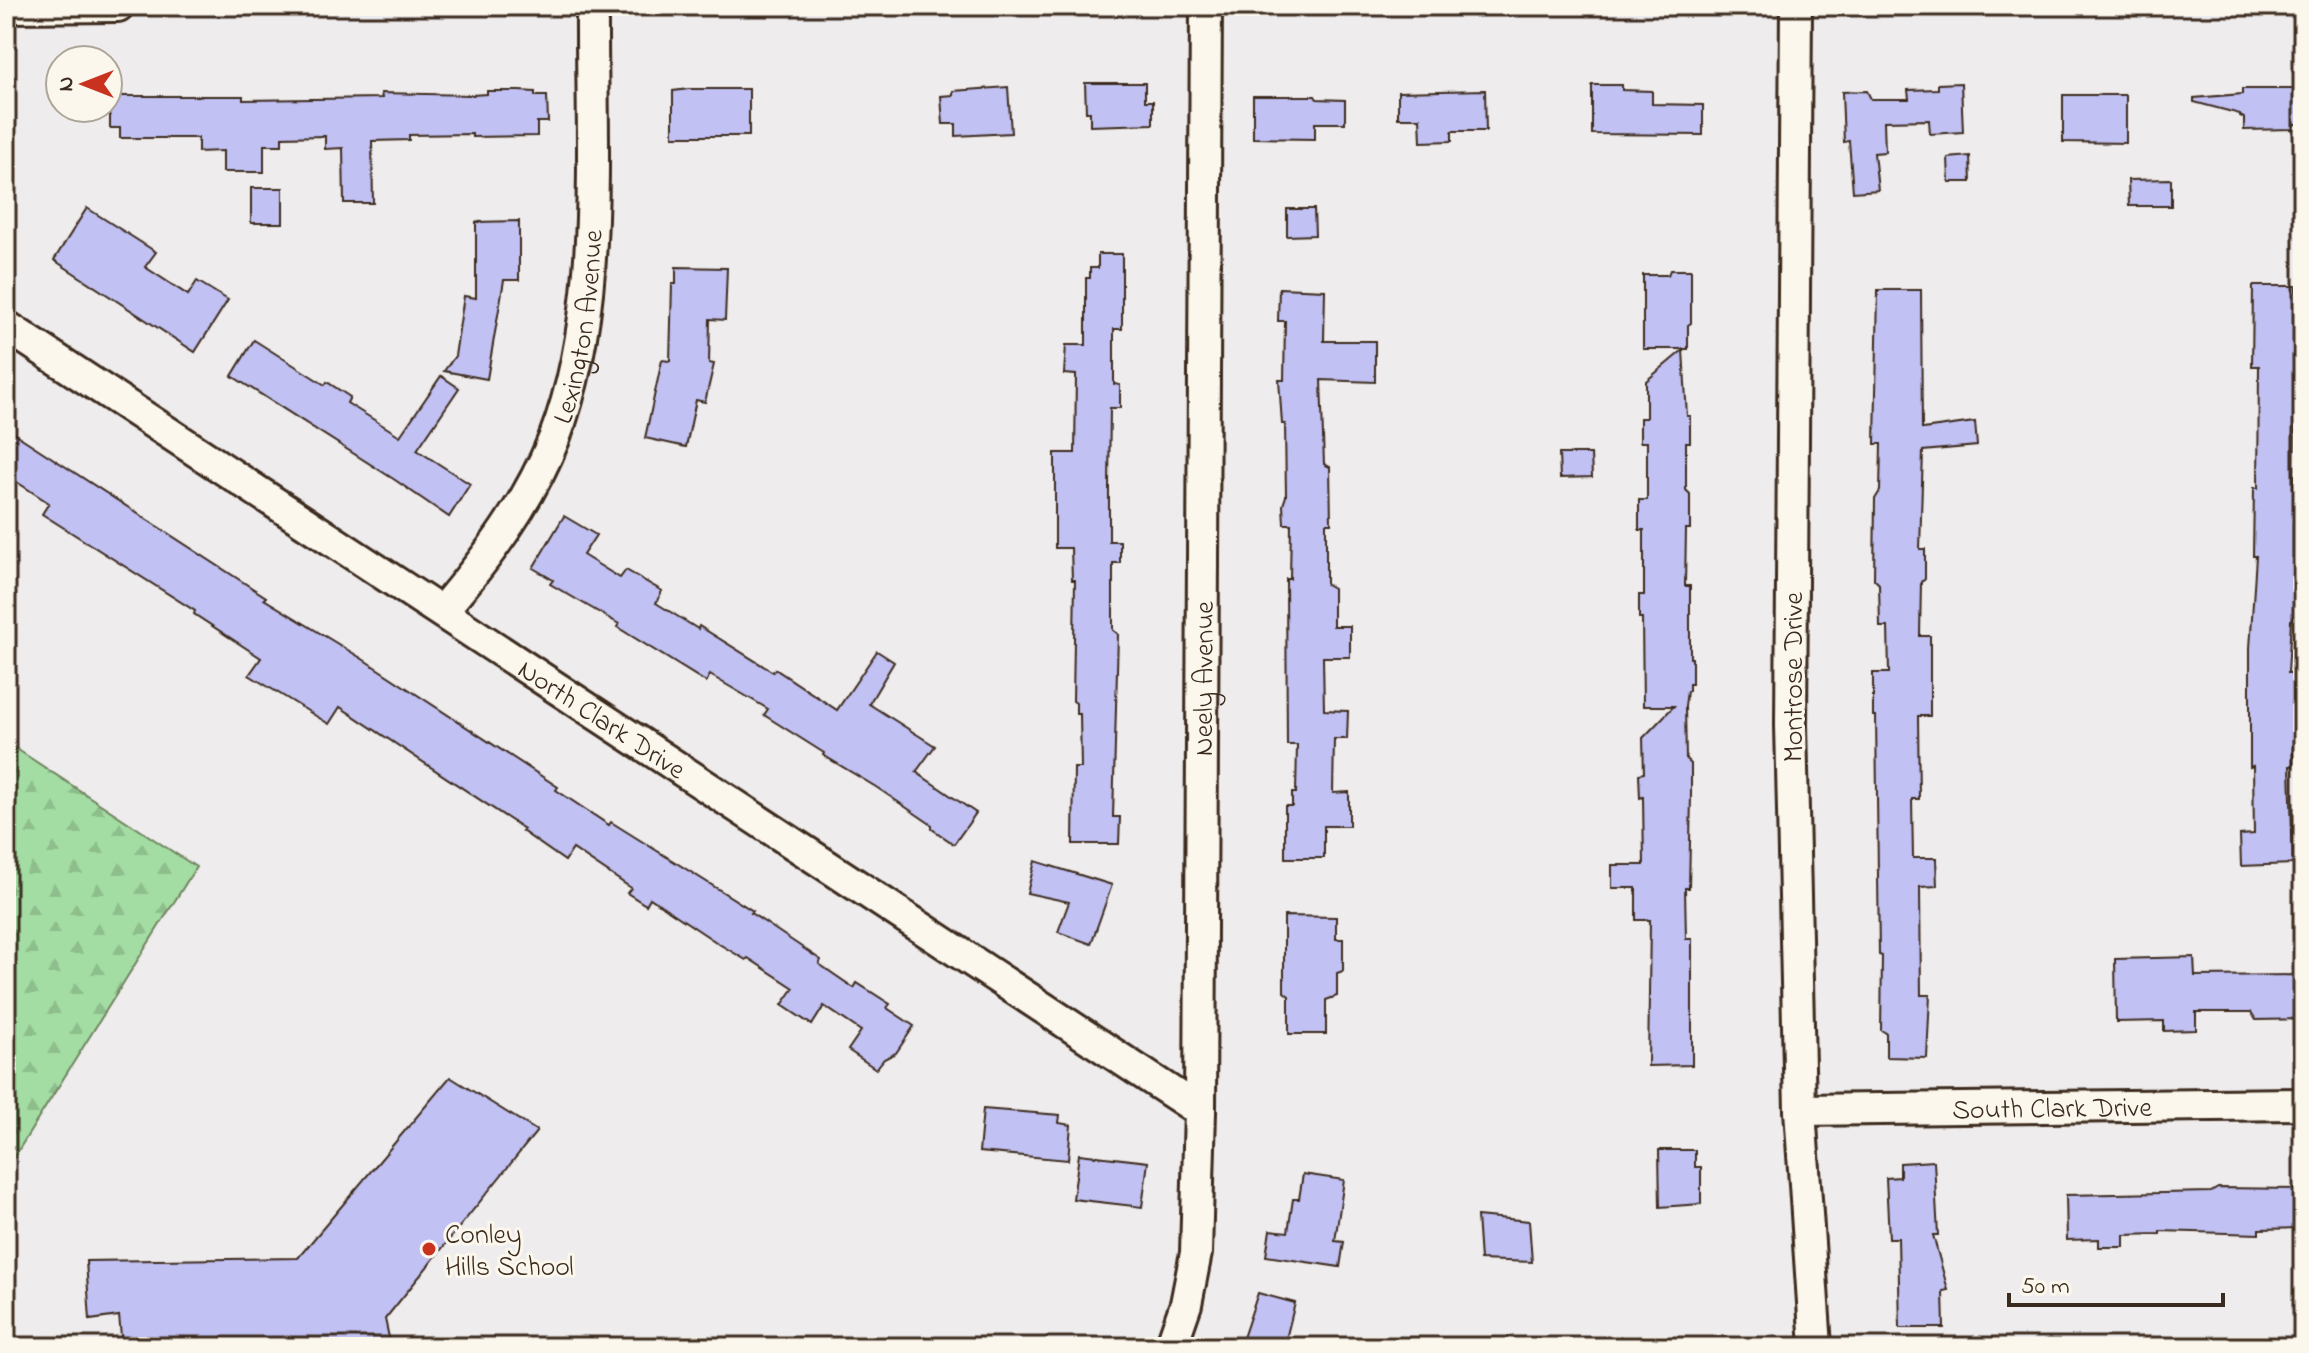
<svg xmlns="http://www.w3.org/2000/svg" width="2309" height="1353" font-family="'Indie Flower',sans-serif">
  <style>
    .forest { fill: url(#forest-firs); stroke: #6f8460; stroke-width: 2 }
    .building { fill: #c1c1f3; stroke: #3b2a1e; stroke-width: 2 }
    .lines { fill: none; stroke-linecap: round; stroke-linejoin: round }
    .minor-casing { stroke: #3b2a1e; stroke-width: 36 }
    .minor { stroke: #fbf7ec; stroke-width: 30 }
    .poi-dot { fill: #c8321e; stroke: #fbf7ec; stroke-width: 3 }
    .labels { text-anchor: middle; stroke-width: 6; stroke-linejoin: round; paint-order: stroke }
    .street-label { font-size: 28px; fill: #3b2a1e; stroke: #fbf7ec }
    .poi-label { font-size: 28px; fill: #3b2a1e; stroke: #fbf7ec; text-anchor: start }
  </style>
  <defs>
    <pattern id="forest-firs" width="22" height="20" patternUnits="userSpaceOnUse" patternTransform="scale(2)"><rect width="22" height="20" fill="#a3dda3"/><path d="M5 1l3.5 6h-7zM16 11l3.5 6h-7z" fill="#8dbe8c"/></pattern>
  </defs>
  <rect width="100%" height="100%" fill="#efeced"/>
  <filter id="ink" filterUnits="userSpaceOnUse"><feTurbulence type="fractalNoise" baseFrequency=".0125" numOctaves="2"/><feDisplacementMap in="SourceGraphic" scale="16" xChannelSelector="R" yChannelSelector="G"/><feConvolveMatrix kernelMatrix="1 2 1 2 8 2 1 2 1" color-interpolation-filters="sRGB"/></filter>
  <g filter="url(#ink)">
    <!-- forest -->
    <path class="forest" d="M6,742L196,867L6,1170Z"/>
    <!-- building -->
    <g class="building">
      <path d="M1085,83H1145V101H1153V124L1090,126V112H1086Z"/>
      <path d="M1961,83L1963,132L1930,134L1929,120L1884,121L1885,152L1874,153L1878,190L1853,192L1849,141L1844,142L1842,92L1867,91L1871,99H1909L1908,90L1938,89V84Z"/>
      <path d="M1592,85H1622V90L1652,91V104L1703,105V135L1592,134Z"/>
      <path d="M1008,87L1011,133L956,136V124H943L941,96L953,95V91Z"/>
      <path d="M689,89H749V136H673V91Z"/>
      <path d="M2242,89H2303V124H2294L2293,129L2244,130V118L2240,116V114L2194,102V98L2242,94Z"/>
      <path d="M1485,90L1486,131H1452V141L1421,142L1420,118H1398V92Z"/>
      <path d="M487,91H519L535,92V96H547L548,122H537V136L472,137V134L409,135V140L372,141L373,203H344L343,148L325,149V136L282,137V145H264V172H223V151L198,152V138H120V128H110V96H243V100L382,98L381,93L471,95L487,94Z"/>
      <path d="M2063,95H2126V143L2063,142Z"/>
      <path d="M1253,96H1315L1317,99L1345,100V123H1315V139L1253,138Z"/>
      <path d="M1970,156L1971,182H1949L1948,158Z"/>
      <path d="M2171,179V206H2129L2128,180Z"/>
      <rect x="251" y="188" width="32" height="35"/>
      <path d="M87,208L156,252L145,267L188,295L197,281L228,300L195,352L54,260Z"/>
      <path d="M1287,209H1314L1315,235L1287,236Z"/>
      <path d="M519,221V280H504L487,379L444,371L455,356L464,296L476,298V222Z"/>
      <path d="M1098,254H1122V329H1114V384L1120,385V408H1110L1109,487V541H1120V563H1113V630L1118,634L1113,817H1120L1119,844H1073L1074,768H1081L1080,714H1076V703L1073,701L1075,580H1072L1071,548H1055V453H1075L1076,375L1064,374L1066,345H1086V278H1090V268H1098Z"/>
      <path d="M676,267L727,268L725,320L710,319L709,363L714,364L705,402L696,400L686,447L645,438L662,360L670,361L672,284H676Z"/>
      <path d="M1670,270H1691V323L1688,325V349H1643V275H1668Z"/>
      <path d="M2253,286H2296L2295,384H2300V417L2295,420L2294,488H2296L2297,523H2293V588H2296L2294,618L2291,620L2288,673H2294L2293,766H2290L2293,864L2241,866L2240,835L2254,834L2253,766L2250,767V648L2256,556H2253L2254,488H2258L2259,366H2252Z"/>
      <path d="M1279,288L1325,290L1324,341H1375V382L1321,380L1324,464L1330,467L1331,523H1326V584L1333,588V626H1350V657H1323L1324,710L1348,711L1347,739H1334L1333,793L1349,792V826H1324V858H1285V806H1292V793H1296L1297,745H1287L1286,579H1290L1291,524H1284L1283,505L1286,496L1285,424H1282L1279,380H1284L1285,321H1278Z"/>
      <path d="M1878,290H1921L1922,429L1975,422L1977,446L1923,451L1920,549H1925V578L1921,582L1920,636H1930V716H1918L1919,799H1912L1913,858H1936L1937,886L1920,887L1921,995H1930L1927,1058L1886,1057V1033L1881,1030L1882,956L1879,955L1876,716H1873V673H1889L1888,627H1880L1879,584L1874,579L1875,499L1880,491L1881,444H1875Z"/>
      <path d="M254,340L325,385L327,382L350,397L347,403L400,436L441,376L459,388L417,450L470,484L449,517L395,480L232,376Z"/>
      <path d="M1683,350L1687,416H1690V442H1686V490L1690,494V529H1686L1685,586H1690V658H1692V684H1689V691H1687L1685,706L1686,759L1691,764V796L1689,888H1685L1686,939H1692V1065L1648,1066L1650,920H1636V888H1612V865H1644L1643,797L1640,798L1639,774L1644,773L1643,738L1674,706H1643L1642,618H1639V595H1644V530H1639V500H1647V442H1640V418H1646V381Z"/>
      <path d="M6,428L266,597L264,599L361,658L558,787L556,790L609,825L611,822L753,911L751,913L821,960L819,964L854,988L857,983L890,1004L887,1008L914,1026L896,1053L884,1059L876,1069L848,1050L861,1031L824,1006L812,1025L782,1005L794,988L748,958L746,960L719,944L650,898L646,905L627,893L631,888L573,849L565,861L522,831L524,829L340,707L329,724L249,675L261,658L194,614L195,611L42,514L49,503L6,475Z"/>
      <path d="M1559,454H1591L1592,477L1560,478Z"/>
      <path d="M564,516L596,535L583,555L620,578L626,570L662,591L656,603L698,629L699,626L773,672L775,669L837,710L877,651L894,662L869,704L935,746L916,772L976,813L954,844L932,829V825L876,787L823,755L824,753L764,715L768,709L710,675L706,682L617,627L619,624L550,584L553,580L533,568Z"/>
      <path d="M1035,861L1112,885L1091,944L1058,932L1069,902L1027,893Z"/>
      <path d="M1284,916L1336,917V939H1343V971L1337,973V996L1326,1000V1034H1289V996L1284,992Z"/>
      <path d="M2194,957L2195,976L2303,975V1019L2256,1020L2251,1012H2196V1030L2164,1031V1021L2116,1022L2115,959Z"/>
      <path d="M450,1077L537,1131L385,1319L391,1347H122L119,1316L90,1320L86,1261L298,1258Z"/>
      <path d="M983,1109L1060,1115L1059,1123L1071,1125L1068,1160L979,1152Z"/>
      <path d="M1659,1150H1695V1167H1701V1204L1660,1207Z"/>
      <path d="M1079,1154L1148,1162L1142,1207L1073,1199Z"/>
      <path d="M1934,1161L1938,1235H1933L1948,1290L1943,1291L1944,1328H1900L1898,1238H1889L1886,1178L1900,1177V1163Z"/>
      <path d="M1303,1174L1344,1180L1335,1241L1344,1242L1340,1267L1266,1256L1270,1230L1288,1232L1293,1199H1299Z"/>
      <path d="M2218,1188L2303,1189V1228L2259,1229V1234L2160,1231V1234L2124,1235V1247H2099V1239L2067,1240L2066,1195L2211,1192Z"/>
      <path d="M1477,1216L1529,1221L1532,1262L1480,1260Z"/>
      <path d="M1258,1293L1295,1303L1284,1347H1240Z"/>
    </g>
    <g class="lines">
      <defs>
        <g id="minor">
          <path d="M1796,6L1791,725L1800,1110L1816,1347"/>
          <path d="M6,7L118,6"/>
          <path id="s1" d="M6,326L1200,1111"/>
          <path id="s2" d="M442,611C487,558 528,504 554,439C605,308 591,145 592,6"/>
          <path id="s3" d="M1800,1110L2303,1104"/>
          <path id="s4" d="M1171,1347L1186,1304L1196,1253L1200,1111L1206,6"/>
        </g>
      </defs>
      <!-- minor casing -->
      <use href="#minor" class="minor-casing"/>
      <!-- minor -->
      <use href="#minor" class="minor"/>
    </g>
  </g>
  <!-- markers -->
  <circle class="poi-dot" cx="429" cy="1249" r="8"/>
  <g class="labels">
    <!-- street labels -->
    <g class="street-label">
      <text dy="10" stroke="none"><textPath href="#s2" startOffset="322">Lexington Avenue</textPath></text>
      <text transform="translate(1792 677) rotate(-90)" y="10">Montrose Drive</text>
      <text dy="10" stroke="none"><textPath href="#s4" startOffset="672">Neely Avenue</textPath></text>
      <text dy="10" stroke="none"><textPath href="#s1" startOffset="714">North Clark Drive</textPath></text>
      <text dy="10" stroke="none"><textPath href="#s3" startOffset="252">South Clark Drive</textPath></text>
    </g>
    <!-- poi labels -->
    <g class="poi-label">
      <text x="445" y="1243">Conley<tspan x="445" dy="32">Hills School</tspan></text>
    </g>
  </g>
  <!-- margin -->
  <rect width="2309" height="1353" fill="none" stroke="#fbf7ec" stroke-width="32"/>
  <rect x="16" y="16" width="2277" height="1321" fill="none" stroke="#3b2a1e" stroke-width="3" filter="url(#ink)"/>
  <!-- north arrow -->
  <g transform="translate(84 84) rotate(270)"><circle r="38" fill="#fbf7ec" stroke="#aea59a" stroke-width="2"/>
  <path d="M0-6L14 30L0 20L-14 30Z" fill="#c8321e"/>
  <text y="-12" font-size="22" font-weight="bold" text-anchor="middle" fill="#3b2a1e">N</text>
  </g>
  <!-- scale -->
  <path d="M2009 1293v12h214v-12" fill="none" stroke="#3b2a1e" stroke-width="4"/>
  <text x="2021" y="1293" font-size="24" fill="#3b2a1e" stroke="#fbf7ec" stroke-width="6" paint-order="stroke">50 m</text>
</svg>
